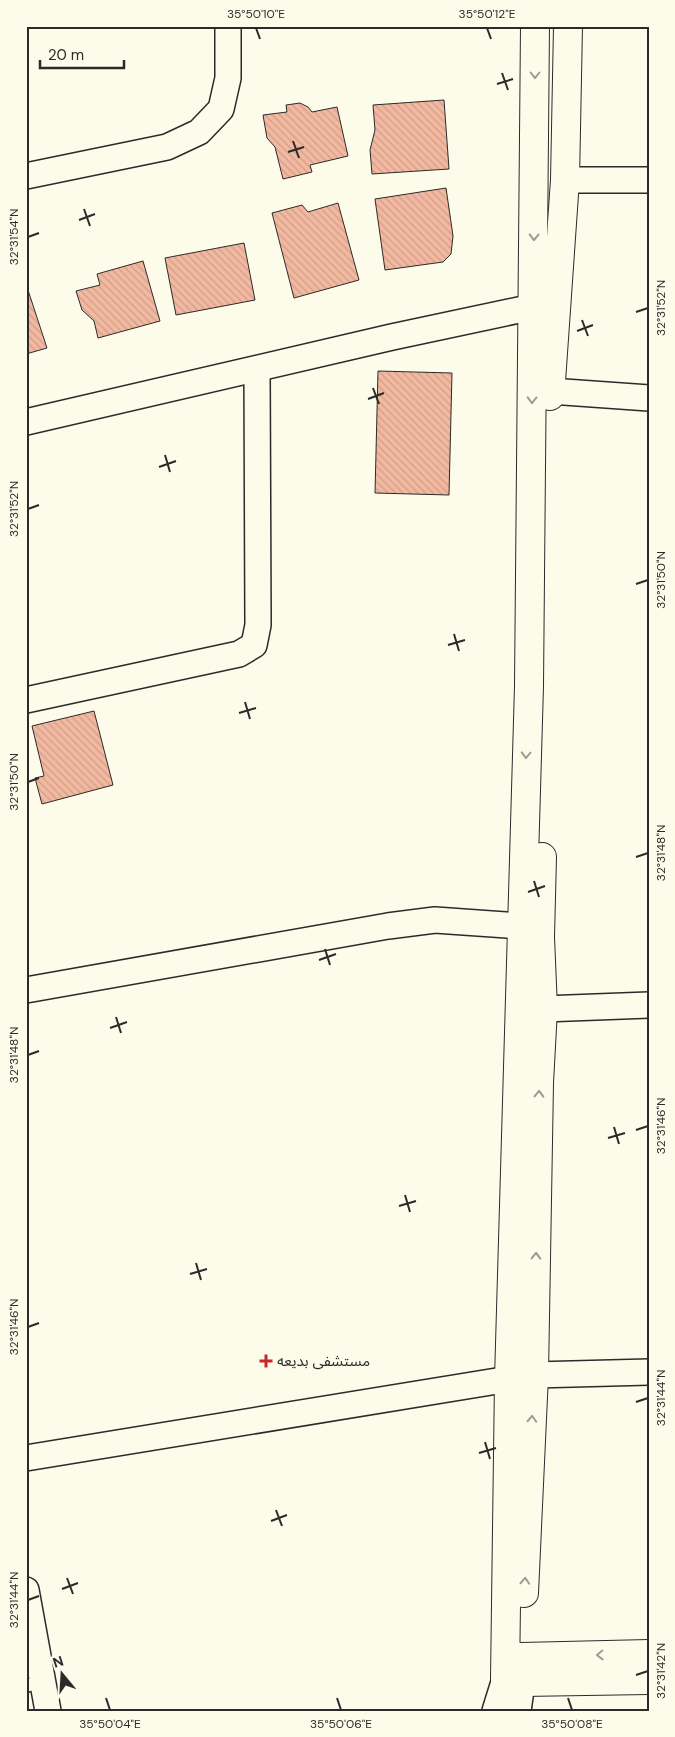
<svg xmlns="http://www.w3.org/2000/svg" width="675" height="1737" font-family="'DM Sans','Noto Sans Arabic',sans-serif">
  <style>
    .building { fill: url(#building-back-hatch); stroke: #2b2b2b }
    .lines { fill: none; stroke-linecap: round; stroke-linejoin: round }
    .lane-casing { stroke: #2b2b2b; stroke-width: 15 }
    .street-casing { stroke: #2b2b2b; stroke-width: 28 }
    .secondary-casing { stroke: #2b2b2b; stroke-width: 30 }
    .lane { stroke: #fdfbea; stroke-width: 12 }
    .street { stroke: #fdfbea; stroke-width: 25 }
    .secondary { stroke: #fdfbea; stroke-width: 28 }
    .oneway { stroke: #9e9d94 }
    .ticks { fill: none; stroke: #2b2b2b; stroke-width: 2 }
    .poi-dot { fill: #c62828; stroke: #fdfbea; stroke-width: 2 }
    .labels { text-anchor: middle; stroke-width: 4; stroke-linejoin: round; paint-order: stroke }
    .poi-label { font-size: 15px; fill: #2b2b2b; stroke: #fdfbea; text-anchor: start }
    .neatline { fill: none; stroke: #2b2b2b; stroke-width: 2 }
    .ticks-label { font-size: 12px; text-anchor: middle; fill: #2b2b2b }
  </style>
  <defs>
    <pattern id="building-back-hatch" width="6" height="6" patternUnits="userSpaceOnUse" patternTransform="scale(1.25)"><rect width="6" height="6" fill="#f2b8a0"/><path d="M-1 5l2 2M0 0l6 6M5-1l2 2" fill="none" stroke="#d09e8a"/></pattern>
  </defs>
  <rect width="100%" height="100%" fill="#fdfbea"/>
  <!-- building -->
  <g class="building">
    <path d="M444,100L449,169L372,174L370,150L375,130L373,105Z"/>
    <path d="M300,103L308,107L312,112L337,107L348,156L310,165L312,172L283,179L275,147L267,138L263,115L287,112L286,105Z"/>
    <path d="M446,188L453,236L451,254L443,262L385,270L375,199Z"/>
    <path d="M338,203L359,280L294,298L272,213L302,205L308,212Z"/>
    <path d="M244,243L255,300L176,315L165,258Z"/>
    <path d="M143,261L160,321L98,338L94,321L82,310L76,291L100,285L97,274Z"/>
    <path d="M26,284L47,348L26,354Z"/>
    <path d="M378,371L452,373L449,495L375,493Z"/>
    <path d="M94,711L113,785L42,804L35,778L44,776L32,726Z"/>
  </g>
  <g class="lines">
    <defs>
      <path id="lane" d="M26,1686L44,1681"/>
      <g id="street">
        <path d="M26,176L167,147L199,132L221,109L228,78V26"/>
        <path d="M565,180H649"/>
        <path d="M550,391L649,398"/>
        <path d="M26,422L392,337L533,307"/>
        <path d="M26,700L239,654L254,645L258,625L257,369"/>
        <path d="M26,990L388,926L435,920L520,926L540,937"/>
        <path d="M543,1009L649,1005"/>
        <path d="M26,1458L509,1379L534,1375L649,1372"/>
        <path d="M26,1590L48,1711"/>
        <path d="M495,1711L505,1679"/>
        <path d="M518,1711L522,1682"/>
      </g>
      <g id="secondary">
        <path d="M535,26L529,686L509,1379L505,1679L522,1682L649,1680"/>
        <path d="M550,396L565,180L568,26"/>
        <path d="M524,1593L534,1375L539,1083L543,1009L540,937L542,857"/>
        <path d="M507,1655L521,1657L649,1654"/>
      </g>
    </defs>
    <!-- lane casing -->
    <use href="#lane" class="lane-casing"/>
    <!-- street casing -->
    <use href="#street" class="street-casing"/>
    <!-- secondary casing -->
    <use href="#secondary" class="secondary-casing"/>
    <!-- lane -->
    <use href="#lane" class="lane"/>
    <!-- street -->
    <use href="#street" class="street"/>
    <!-- secondary -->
    <use href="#secondary" class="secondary"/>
  </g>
  <!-- one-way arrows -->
  <defs><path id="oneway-chevron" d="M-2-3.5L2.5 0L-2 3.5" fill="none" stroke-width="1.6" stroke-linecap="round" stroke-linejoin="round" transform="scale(1.25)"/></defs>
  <g class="oneway">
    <use href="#oneway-chevron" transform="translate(535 75) rotate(90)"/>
    <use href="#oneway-chevron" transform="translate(534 237) rotate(91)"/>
    <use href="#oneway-chevron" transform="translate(532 400) rotate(91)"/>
    <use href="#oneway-chevron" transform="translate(526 755) rotate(92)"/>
    <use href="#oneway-chevron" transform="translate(539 1094) rotate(-89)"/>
    <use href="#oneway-chevron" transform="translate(536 1256) rotate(-89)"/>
    <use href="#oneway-chevron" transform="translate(532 1419) rotate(-87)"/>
    <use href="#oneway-chevron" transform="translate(525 1581) rotate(-87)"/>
    <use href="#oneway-chevron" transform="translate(600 1655) rotate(179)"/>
  </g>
  <!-- ticks -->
  <path class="ticks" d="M256,28L260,39M487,28L491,39M502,73L508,90M497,84L513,79M293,141L299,158M288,152L304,147M84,209L90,226M79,220L95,214M28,237L39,233M636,312L648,308M582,320L588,336M577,331L593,325M373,388L379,404M368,399L384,393M165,455L170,472M159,467L176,461M28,509L39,505M636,584L648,580M454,634L459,651M448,645L465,640M245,702L250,719M239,713L256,708M28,782L39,778M636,857L648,853M534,881L539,897M528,892L545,886M325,949L330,965M319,960L336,954M116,1017L121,1033M110,1028L127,1022M28,1055L39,1051M614,1127L619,1144M636,1130L648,1126M608,1138L625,1133M405,1195L410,1212M399,1206L416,1201M196,1263L201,1280M190,1274L207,1269M28,1327L39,1323M636,1402L648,1398M485,1442L490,1459M479,1453L496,1448M276,1510L282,1526M271,1521L287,1515M67,1578L73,1594M62,1589L78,1583M28,1600L39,1596M636,1675L648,1671M106,1698L110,1710M337,1698L341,1710M568,1698L572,1710"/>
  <!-- markers -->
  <path class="poi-dot" d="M263.5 1353.5h5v5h5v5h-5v5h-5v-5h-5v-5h5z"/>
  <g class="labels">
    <!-- poi labels -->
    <g class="poi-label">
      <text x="277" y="1366">مستشفى بديعه</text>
    </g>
  </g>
  <!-- border -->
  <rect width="675" height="1737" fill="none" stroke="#fdfbea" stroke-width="55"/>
  <!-- north arrow -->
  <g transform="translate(62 1674) rotate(342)" stroke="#fdfbea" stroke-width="4" paint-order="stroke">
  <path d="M0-4L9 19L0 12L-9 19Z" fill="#2b2b2b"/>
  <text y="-8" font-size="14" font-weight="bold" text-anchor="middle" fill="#2b2b2b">N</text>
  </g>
  <!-- scale -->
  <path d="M40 60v8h84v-8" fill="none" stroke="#2b2b2b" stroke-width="2.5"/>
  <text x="48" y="60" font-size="15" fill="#2b2b2b" stroke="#fdfbea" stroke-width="4" paint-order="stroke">20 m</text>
  <rect x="28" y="28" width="620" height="1682" class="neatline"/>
  <g class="ticks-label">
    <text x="256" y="18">35°50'10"E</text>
    <text x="487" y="18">35°50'12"E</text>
    <text transform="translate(14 237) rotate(-90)" y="4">32°31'54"N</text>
    <text transform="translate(661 308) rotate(-90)" y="4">32°31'52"N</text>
    <text transform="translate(14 509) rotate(-90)" y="4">32°31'52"N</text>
    <text transform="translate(661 580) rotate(-90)" y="4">32°31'50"N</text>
    <text transform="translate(14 782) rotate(-90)" y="4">32°31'50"N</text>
    <text transform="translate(661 853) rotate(-90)" y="4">32°31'48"N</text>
    <text transform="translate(14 1055) rotate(-90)" y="4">32°31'48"N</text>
    <text transform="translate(661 1126) rotate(-90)" y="4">32°31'46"N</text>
    <text transform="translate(14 1327) rotate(-90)" y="4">32°31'46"N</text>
    <text transform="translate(661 1398) rotate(-90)" y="4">32°31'44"N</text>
    <text transform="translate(14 1600) rotate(-90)" y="4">32°31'44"N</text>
    <text transform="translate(661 1671) rotate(-90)" y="4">32°31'42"N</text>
    <text x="110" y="1728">35°50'04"E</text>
    <text x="341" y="1728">35°50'06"E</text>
    <text x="572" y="1728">35°50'08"E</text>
  </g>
</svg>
